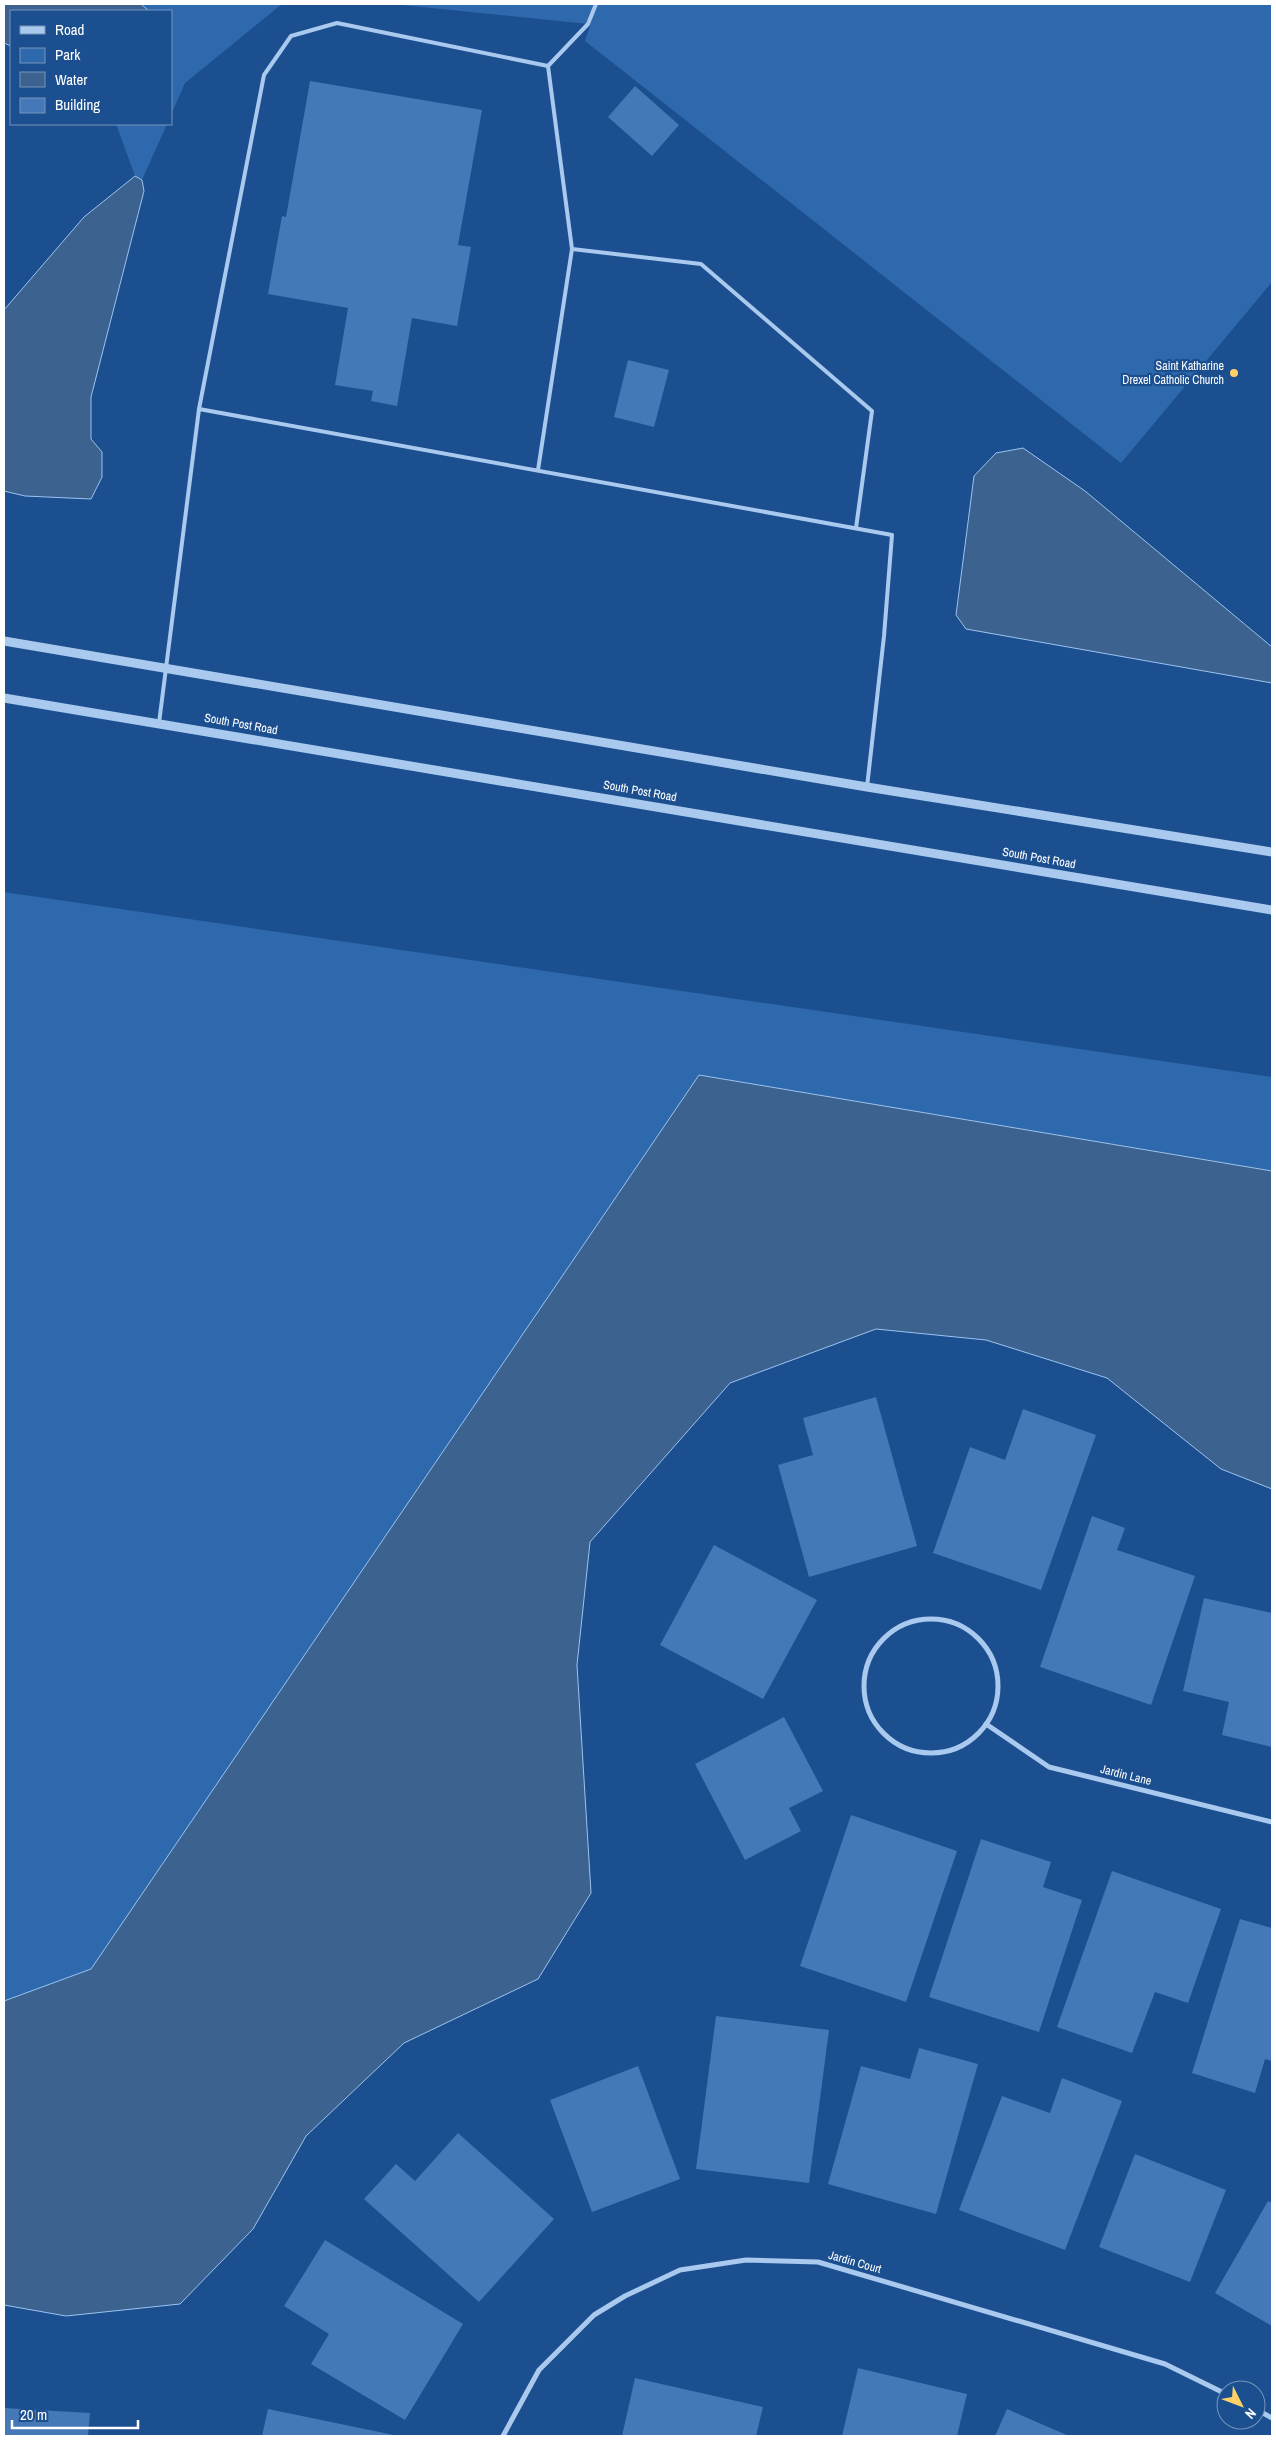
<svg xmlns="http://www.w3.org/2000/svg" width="1276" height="2440" font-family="'Archivo Narrow',sans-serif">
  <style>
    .green { fill: #2e69ad }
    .water { fill: #3c6290; stroke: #9cc4f0 }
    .building { fill: #4478b7 }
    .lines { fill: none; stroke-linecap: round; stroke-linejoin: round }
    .service { stroke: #a9c9ee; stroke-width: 4 }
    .minor { stroke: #a9c9ee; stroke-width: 5 }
    .tertiary { stroke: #a9c9ee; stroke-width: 9 }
    .poi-dot { fill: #ffd166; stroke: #1b4f8f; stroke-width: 2 }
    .labels { text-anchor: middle; stroke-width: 4.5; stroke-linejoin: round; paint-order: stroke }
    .poi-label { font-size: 12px; fill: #fff; stroke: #1b4f8f; text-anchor: end }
    .street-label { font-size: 12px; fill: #fff; stroke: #1b4f8f }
  </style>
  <rect width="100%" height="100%" fill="#1b4f8f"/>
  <!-- green -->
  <g class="green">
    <path d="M141,4H282L185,83L171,115V11H149Z"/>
    <path d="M392,4H596L588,24Z"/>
    <path d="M597,4H1272V282L1121,463L585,41Z"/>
    <path d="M116,124H167L142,180L135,176Z"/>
    <path d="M4,892L1272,1077V1171L699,1075L91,1969L4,2001Z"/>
  </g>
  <!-- water -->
  <g class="water">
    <path d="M4,4H141L149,11H11V46L4,43Z"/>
    <path d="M135,176L142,180L144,191L91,397V439L102,452V477L91,499L25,496L4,491V310L84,217Z"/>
    <path d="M1023,448L1085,491L1272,647V683L966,629L956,615L974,476L996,453Z"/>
    <path d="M699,1075L1272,1171V1489L1221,1469L1107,1378L986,1340L876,1329L730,1383L590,1542L577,1665L591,1893L538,1979L404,2043L306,2136L253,2229L180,2304L66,2316L4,2305V2001L91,1969Z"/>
  </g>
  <!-- building -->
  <g class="building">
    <path d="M310,81L482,110L458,245L471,247L457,326L412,318L397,406L371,401L373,391L335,385L348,308L268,294L282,216L286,217Z"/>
    <path d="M635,86L679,125L652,156L608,117Z"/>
    <path d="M628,360L669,370L654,427L614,417Z"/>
    <path d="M876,1397L917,1546L809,1577L778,1465L813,1455L803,1418Z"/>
    <path d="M1023,1409L1096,1435L1041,1590L933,1553L970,1447L1005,1460Z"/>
    <path d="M1092,1516L1125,1528L1117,1550L1195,1576L1151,1705L1040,1667Z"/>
    <path d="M714,1545L817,1600L763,1699L660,1645Z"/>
    <path d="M1204,1598L1272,1613V1747L1222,1735L1229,1702L1183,1691Z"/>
    <path d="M784,1717L823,1791L789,1808L801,1831L745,1860L695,1764Z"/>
    <path d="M851,1815L957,1851L906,2002L800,1966Z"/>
    <path d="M981,1839L1051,1862L1043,1887L1082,1900L1039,2032L929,1997Z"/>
    <path d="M1112,1871L1221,1909L1188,2003L1155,1992L1132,2053L1057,2027Z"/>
    <path d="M1240,1919L1272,1928V2061L1265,2059L1255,2093L1192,2073Z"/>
    <path d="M716,2016L829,2030L809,2183L696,2169Z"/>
    <path d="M919,2048L978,2064L936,2214L828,2184L861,2066L910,2079Z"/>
    <path d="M638,2066L680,2179L592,2212L550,2100Z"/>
    <path d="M1062,2078L1122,2101L1065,2250L959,2210L1002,2096L1050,2113Z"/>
    <path d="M458,2133L554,2219L479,2302L364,2199L396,2164L415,2181Z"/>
    <path d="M1135,2154L1226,2190L1190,2282L1099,2247Z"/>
    <path d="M1268,2201L1272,2203V2326L1215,2293Z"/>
    <path d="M325,2240L463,2324L405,2420L311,2364L329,2334L284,2306Z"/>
    <path d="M858,2368L967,2394L957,2436H842Z"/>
    <path d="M635,2378L763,2407L756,2436H622Z"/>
    <path d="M4,2408L90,2413L88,2436H4Z"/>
    <path d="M268,2409L394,2435V2436H262Z"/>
    <path d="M1007,2409L1069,2436H995Z"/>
  </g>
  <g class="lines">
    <!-- service -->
    <g class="service">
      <path d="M548,66L588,24L596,4"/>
      <path d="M199,409L264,75L291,36L337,23L548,66L572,249"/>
      <path d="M538,470L572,249L701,264L872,411L856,528"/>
      <path d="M159,723L199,409L892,535L884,636L867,787"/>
    </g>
    <!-- minor -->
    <g class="minor">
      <circle cx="931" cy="1686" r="67"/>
      <path d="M986,1724L1049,1767L1272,1822"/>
      <path d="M1256,2409L1272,2418"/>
      <path d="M503,2436L539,2370L594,2315L625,2296L680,2270L746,2260L818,2262L1165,2364L1226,2394"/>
    </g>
    <!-- tertiary -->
    <g class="tertiary">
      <path d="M4,641L867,787L1272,852"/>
      <path d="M4,698L1272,910"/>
    </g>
  </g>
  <!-- markers -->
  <circle class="poi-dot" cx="1234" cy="373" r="5"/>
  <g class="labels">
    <!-- poi labels -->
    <g class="poi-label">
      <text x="1224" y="370">Saint Katharine<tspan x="1224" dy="14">Drexel Catholic Church</tspan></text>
    </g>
    <!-- street labels -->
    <g class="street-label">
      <text transform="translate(241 724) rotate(10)" y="4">South Post Road</text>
      <text transform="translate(640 791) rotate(10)" y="4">South Post Road</text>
      <text transform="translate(1039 858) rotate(10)" y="4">South Post Road</text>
      <text transform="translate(1126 1775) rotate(14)" y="4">Jardin Lane</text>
      <text transform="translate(855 2262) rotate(16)" y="4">Jardin Court</text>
    </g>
  </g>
  <!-- border -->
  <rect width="1276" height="2440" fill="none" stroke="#ffffff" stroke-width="10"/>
  <!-- legend -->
  <rect x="10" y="10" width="162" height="115" fill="#1b4f8f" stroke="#7695bc"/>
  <rect x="20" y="26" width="25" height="8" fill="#a9c9ee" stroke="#7695bc"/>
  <text x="55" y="35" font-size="15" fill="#ffffff">Road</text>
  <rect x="20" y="48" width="25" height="15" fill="#2e69ad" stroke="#7695bc"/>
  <text x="55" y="60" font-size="15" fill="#ffffff">Park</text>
  <rect x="20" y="72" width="25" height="15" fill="#3c6290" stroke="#7695bc"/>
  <text x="55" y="85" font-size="15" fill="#ffffff">Water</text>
  <rect x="20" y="98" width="25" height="15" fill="#4478b7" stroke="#7695bc"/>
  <text x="55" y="110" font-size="15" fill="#ffffff">Building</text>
  <!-- north arrow -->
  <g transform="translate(1241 2405) rotate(132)"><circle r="24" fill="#1b4f8f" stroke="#7695bc"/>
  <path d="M0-4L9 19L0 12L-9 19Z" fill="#ffd166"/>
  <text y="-8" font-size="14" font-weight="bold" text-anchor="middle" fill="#ffffff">N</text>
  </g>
  <!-- scale -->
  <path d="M12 2420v8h126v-8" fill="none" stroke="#ffffff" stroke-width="2.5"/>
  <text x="20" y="2420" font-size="15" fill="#ffffff" stroke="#1b4f8f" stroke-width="4" paint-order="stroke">20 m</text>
</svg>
